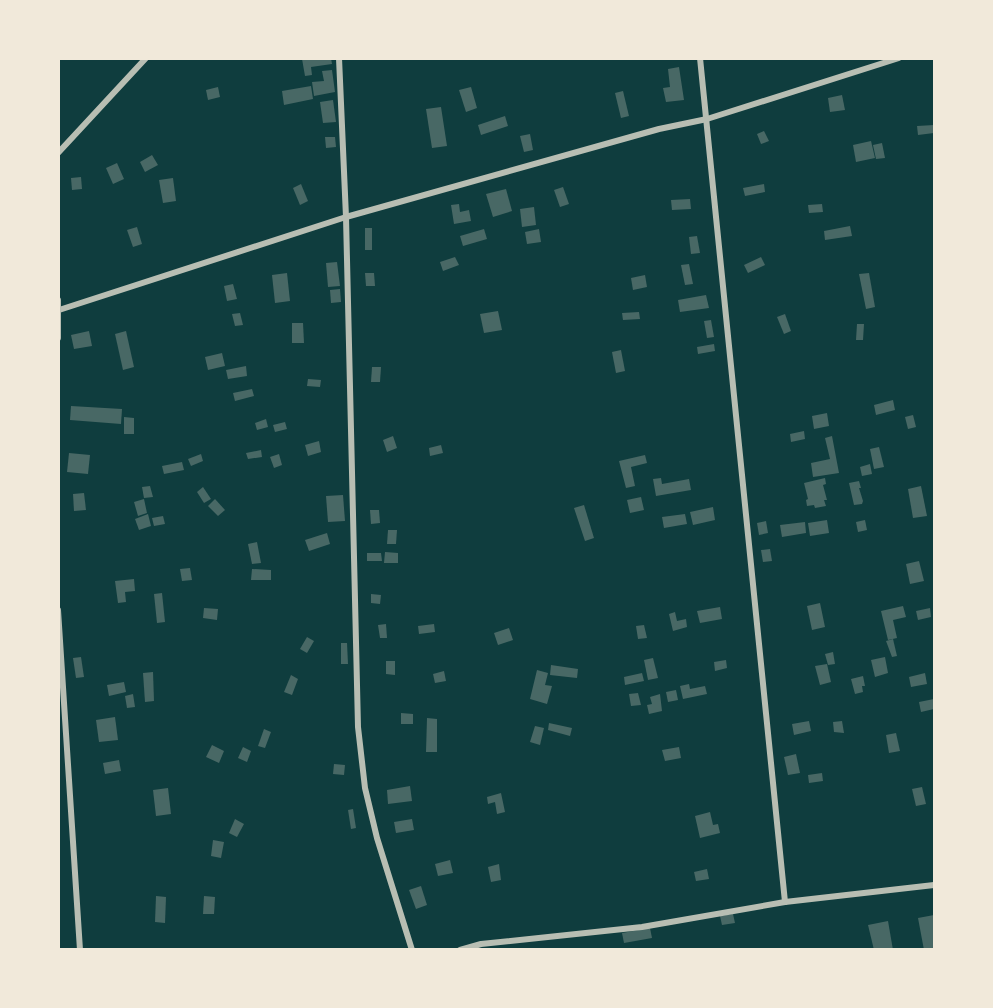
<svg xmlns="http://www.w3.org/2000/svg" width="993" height="1008" font-family="'Zilla Slab',serif">
  <style>
    .building { fill: #486865 }
    .lines { fill: none; stroke-linecap: round; stroke-linejoin: round }
    .minor { stroke: #b8beb3; stroke-width: 6 }
  </style>
  <rect width="100%" height="100%" fill="#0f3d3e"/>
  <!-- building -->
  <g class="building">
    <path d="M331,58L332,64L311,67L312,75L305,76L302,59Z"/>
    <path d="M679,67L684,100L666,102L663,88L670,87L668,69Z"/>
    <path d="M332,70L335,92L314,96L312,82L324,81L322,71Z"/>
    <path d="M311,86L313,99L284,105L282,91Z"/>
    <path d="M218,87L220,97L208,100L206,90Z"/>
    <path d="M471,87L477,108L466,112L459,90Z"/>
    <path d="M623,91L629,116L621,118L615,93Z"/>
    <path d="M842,95L845,110L830,112L828,98Z"/>
    <path d="M333,100L336,122L323,123L320,102Z"/>
    <path d="M441,107L447,146L432,148L426,109Z"/>
    <path d="M505,116L508,126L481,135L478,125Z"/>
    <path d="M934,125V133L918,135L917,126Z"/>
    <path d="M764,131L769,141L761,144L757,134Z"/>
    <path d="M530,134L533,150L524,152L520,136Z"/>
    <path d="M325,137H335L336,147L326,148Z"/>
    <path d="M871,141L875,158L856,162L853,145Z"/>
    <path d="M882,143L885,158L876,159L873,145Z"/>
    <path d="M152,155L158,165L145,172L140,162Z"/>
    <path d="M117,163L124,179L113,184L106,168Z"/>
    <path d="M81,177L82,189L72,190L71,178Z"/>
    <path d="M173,178L176,201L163,203L159,180Z"/>
    <path d="M301,184L308,201L300,205L293,188Z"/>
    <path d="M764,184L765,192L745,196L743,188Z"/>
    <path d="M563,187L569,204L560,207L554,190Z"/>
    <path d="M506,189L512,211L493,217L486,194Z"/>
    <path d="M690,199L691,209L672,210L671,200Z"/>
    <path d="M459,204L460,212L469,210L471,221L454,224L451,205Z"/>
    <path d="M822,204L823,212L809,213L808,205Z"/>
    <path d="M534,207L536,225L522,227L520,209Z"/>
    <path d="M850,226L852,236L825,240L824,231Z"/>
    <path d="M137,227L142,244L133,247L127,230Z"/>
    <rect x="365" y="228" width="7" height="22"/>
    <path d="M484,229L487,239L463,246L460,236Z"/>
    <path d="M539,229L541,242L527,244L525,232Z"/>
    <path d="M697,236L700,253L691,254L689,237Z"/>
    <path d="M455,257L459,265L443,271L440,262Z"/>
    <path d="M761,257L765,265L748,273L744,265Z"/>
    <path d="M337,262L340,286L328,287L326,263Z"/>
    <path d="M689,264L693,284L685,285L681,265Z"/>
    <path d="M287,273L290,301L275,303L272,275Z"/>
    <path d="M365,273H374L375,286H366Z"/>
    <path d="M869,273L875,307L866,309L859,274Z"/>
    <path d="M645,275L647,287L633,290L631,278Z"/>
    <path d="M233,284L237,299L227,301L224,286Z"/>
    <path d="M340,289L341,302L331,303L330,290Z"/>
    <path d="M706,295L709,308L680,312L678,300Z"/>
    <path d="M498,311L502,330L484,333L480,314Z"/>
    <path d="M639,312L640,319L623,320L622,313Z"/>
    <path d="M240,313L243,325L235,326L232,314Z"/>
    <path d="M785,314L791,331L784,334L777,317Z"/>
    <path d="M711,320L714,337L707,338L704,321Z"/>
    <path d="M292,323H303L304,343H292Z"/>
    <path d="M857,324H864L863,340H856Z"/>
    <path d="M89,331L92,346L74,349L71,335Z"/>
    <path d="M126,331L134,367L123,370L115,334Z"/>
    <path d="M714,344L715,351L698,354L697,347Z"/>
    <path d="M621,350L625,371L616,373L612,352Z"/>
    <path d="M222,353L225,366L208,370L205,357Z"/>
    <path d="M246,366L247,376L228,379L226,370Z"/>
    <path d="M372,367H381L380,382H371Z"/>
    <path d="M308,379L321,380L320,387L307,386Z"/>
    <path d="M252,389L254,396L235,401L233,393Z"/>
    <path d="M893,400L895,410L876,415L874,405Z"/>
    <path d="M71,406L122,409L121,424L70,420Z"/>
    <path d="M827,413L829,426L814,429L812,416Z"/>
    <path d="M913,415L916,427L908,429L905,417Z"/>
    <path d="M124,417L134,418V434H124Z"/>
    <path d="M266,419L268,427L257,430L255,423Z"/>
    <path d="M285,422L287,429L275,432L273,425Z"/>
    <path d="M804,431L805,439L791,442L790,434Z"/>
    <path d="M393,436L397,448L387,452L383,440Z"/>
    <path d="M832,436L839,473L813,477L811,463L830,459L825,438Z"/>
    <path d="M319,441L321,452L308,456L305,445Z"/>
    <path d="M441,445L443,453L430,456L429,448Z"/>
    <path d="M879,447L884,467L874,469L870,449Z"/>
    <path d="M261,450L262,457L248,459L246,453Z"/>
    <path d="M69,453L90,455L88,474L67,472Z"/>
    <path d="M201,454L203,461L191,466L188,459Z"/>
    <path d="M279,454L282,465L274,468L270,457Z"/>
    <path d="M645,455L647,463L631,467L635,486L626,488L619,461Z"/>
    <path d="M182,462L184,470L164,474L162,466Z"/>
    <path d="M870,464L872,474L862,476L860,467Z"/>
    <path d="M661,478L662,484L689,479L691,490L656,496L653,479Z"/>
    <path d="M825,478L826,484L823,485L827,500H824L826,506L815,508L814,505L807,506L806,500L808,499L804,483Z"/>
    <path d="M859,481L861,488H859L863,501L862,504L854,505L849,483Z"/>
    <path d="M150,486L153,497L144,498L142,487Z"/>
    <path d="M921,486L927,516L913,518L908,489Z"/>
    <path d="M203,487L211,499L204,503L197,492Z"/>
    <path d="M84,493L86,510L74,511L73,494Z"/>
    <path d="M343,495L345,521L328,522L326,496Z"/>
    <path d="M641,497L644,510L630,513L627,500Z"/>
    <path d="M144,499L147,513L138,516L134,502Z"/>
    <path d="M215,499L225,510L218,516L208,506Z"/>
    <path d="M584,505L594,538L585,541L574,508Z"/>
    <path d="M713,507L715,520L693,525L690,512Z"/>
    <path d="M370,510H379L380,523L371,524Z"/>
    <path d="M148,514L151,526L139,530L135,519Z"/>
    <path d="M685,514L687,524L664,528L662,517Z"/>
    <path d="M163,516L165,524L154,526L152,518Z"/>
    <path d="M827,520L829,533L810,536L808,523Z"/>
    <path d="M865,520L867,530L858,532L856,522Z"/>
    <path d="M766,521L768,533L759,535L757,523Z"/>
    <path d="M805,522L806,533L782,537L780,525Z"/>
    <path d="M388,530H397L396,544H387Z"/>
    <path d="M327,533L330,544L309,551L305,540Z"/>
    <path d="M257,542L261,563L252,564L248,544Z"/>
    <path d="M770,549L772,561L763,562L761,550Z"/>
    <path d="M385,552L398,553V563H384Z"/>
    <path d="M367,553H381L382,561H367Z"/>
    <path d="M919,561L924,581L910,584L906,564Z"/>
    <path d="M190,568L192,580L182,581L180,569Z"/>
    <path d="M252,569L271,570V580H251Z"/>
    <path d="M134,579L135,591L125,592L126,602L118,603L115,581Z"/>
    <path d="M162,593L165,622L157,623L154,594Z"/>
    <path d="M371,594L381,595L380,604L371,603Z"/>
    <path d="M820,603L825,627L812,630L807,606Z"/>
    <path d="M903,606L906,617L893,620L897,638L888,640L881,611Z"/>
    <path d="M720,607L722,619L700,623L697,611Z"/>
    <path d="M204,608L218,609L217,620L203,618Z"/>
    <path d="M930,608L931,617L918,620L916,611Z"/>
    <path d="M675,612L677,621L686,619L687,627L673,631L669,614Z"/>
    <path d="M386,624L387,638H380L378,625Z"/>
    <path d="M434,624L435,632L419,634L418,626Z"/>
    <path d="M644,625L647,638L638,639L636,626Z"/>
    <path d="M509,628L513,640L498,645L494,633Z"/>
    <path d="M307,637L314,641L307,653L300,649Z"/>
    <path d="M893,639L897,656L892,657L886,641Z"/>
    <path d="M341,643H347L348,664H341Z"/>
    <path d="M833,652L835,664L828,665L825,654Z"/>
    <path d="M81,657L84,677L76,678L73,658Z"/>
    <path d="M885,657L888,673L875,677L871,660Z"/>
    <path d="M653,658L658,678L648,680L644,660Z"/>
    <path d="M726,660L727,668L715,671L714,662Z"/>
    <path d="M386,661H395V675L386,674Z"/>
    <path d="M827,664L831,682L820,685L815,666Z"/>
    <path d="M551,665L578,669L577,678L550,675Z"/>
    <path d="M537,670L548,673L545,685L552,686L547,704L530,699Z"/>
    <path d="M444,671L446,681L435,683L433,674Z"/>
    <path d="M153,672L154,701L145,702L143,673Z"/>
    <path d="M642,673L644,681L625,685L624,677Z"/>
    <path d="M925,673L927,684L911,687L909,677Z"/>
    <path d="M291,675L298,679L292,695L284,692Z"/>
    <path d="M863,676L865,686H862L863,692L855,694L851,679Z"/>
    <path d="M124,682L126,692L109,696L107,685Z"/>
    <path d="M689,684L690,689L705,686L707,694L683,699L680,686Z"/>
    <path d="M676,690L678,700L668,702L666,692Z"/>
    <path d="M638,693L641,705L631,706L629,694Z"/>
    <path d="M133,694L135,707L127,708L125,696Z"/>
    <path d="M660,694L662,711L649,714L647,705L652,704L650,697Z"/>
    <path d="M934,699V709L921,712L919,702Z"/>
    <path d="M401,713L413,714V724H401Z"/>
    <path d="M115,717L118,740L99,742L96,720Z"/>
    <path d="M427,718L437,719V752H426Z"/>
    <path d="M809,721L811,731L794,735L792,724Z"/>
    <path d="M842,721L844,733L834,732L833,722Z"/>
    <path d="M549,723L572,728L570,736L548,730Z"/>
    <path d="M535,726L544,728L540,745L530,742Z"/>
    <path d="M264,729L271,732L265,748L258,746Z"/>
    <path d="M896,733L900,751L889,753L886,735Z"/>
    <path d="M212,745L224,751L219,763L206,757Z"/>
    <path d="M243,747L251,751L247,762L238,758Z"/>
    <path d="M679,747L681,758L665,761L662,750Z"/>
    <path d="M796,754L800,773L788,775L784,757Z"/>
    <path d="M119,760L121,771L105,774L103,763Z"/>
    <path d="M334,764L345,765L344,775L333,774Z"/>
    <path d="M822,773L823,781L809,783L808,775Z"/>
    <path d="M410,786L412,801L388,804L387,790Z"/>
    <path d="M922,787L926,804L916,806L912,789Z"/>
    <path d="M168,788L171,814L156,816L153,790Z"/>
    <path d="M501,793L505,812L497,814L495,802L488,804L487,797Z"/>
    <path d="M353,809L356,828L351,829L348,810Z"/>
    <path d="M710,812L713,825L718,824L720,833L700,838L695,816Z"/>
    <path d="M235,819L244,824L237,837L229,833Z"/>
    <path d="M412,819L414,830L396,833L394,822Z"/>
    <path d="M213,840L224,842L221,858L211,856Z"/>
    <path d="M450,860L453,873L438,876L435,864Z"/>
    <path d="M499,864L501,880L491,882L488,867Z"/>
    <path d="M707,869L709,879L696,881L694,872Z"/>
    <path d="M421,886L427,905L416,909L409,890Z"/>
    <path d="M156,896L166,897L165,923L155,922Z"/>
    <path d="M204,896L215,897L214,914H203Z"/>
    <path d="M733,914L735,923L722,925L720,916Z"/>
    <path d="M934,915V950H924L918,918Z"/>
    <path d="M888,921L893,950H874L868,925Z"/>
    <path d="M650,928L652,938L624,943L622,933Z"/>
  </g>
  <g class="lines">
    <!-- minor -->
    <g class="minor">
      <path d="M339,58L346,217L358,727L365,788L377,838L412,950"/>
      <path d="M700,58L785,902"/>
      <path d="M58,153L146,58"/>
      <path d="M58,300V338"/>
      <path d="M59,310L346,217L659,129L707,119L899,58"/>
      <path d="M58,610L80,950"/>
      <path d="M460,950L481,944L642,927L785,902L934,885"/>
    </g>
  </g>
  <!-- border -->
  <rect width="993" height="1008" fill="none" stroke="#f1e9da" stroke-width="120"/>
</svg>
